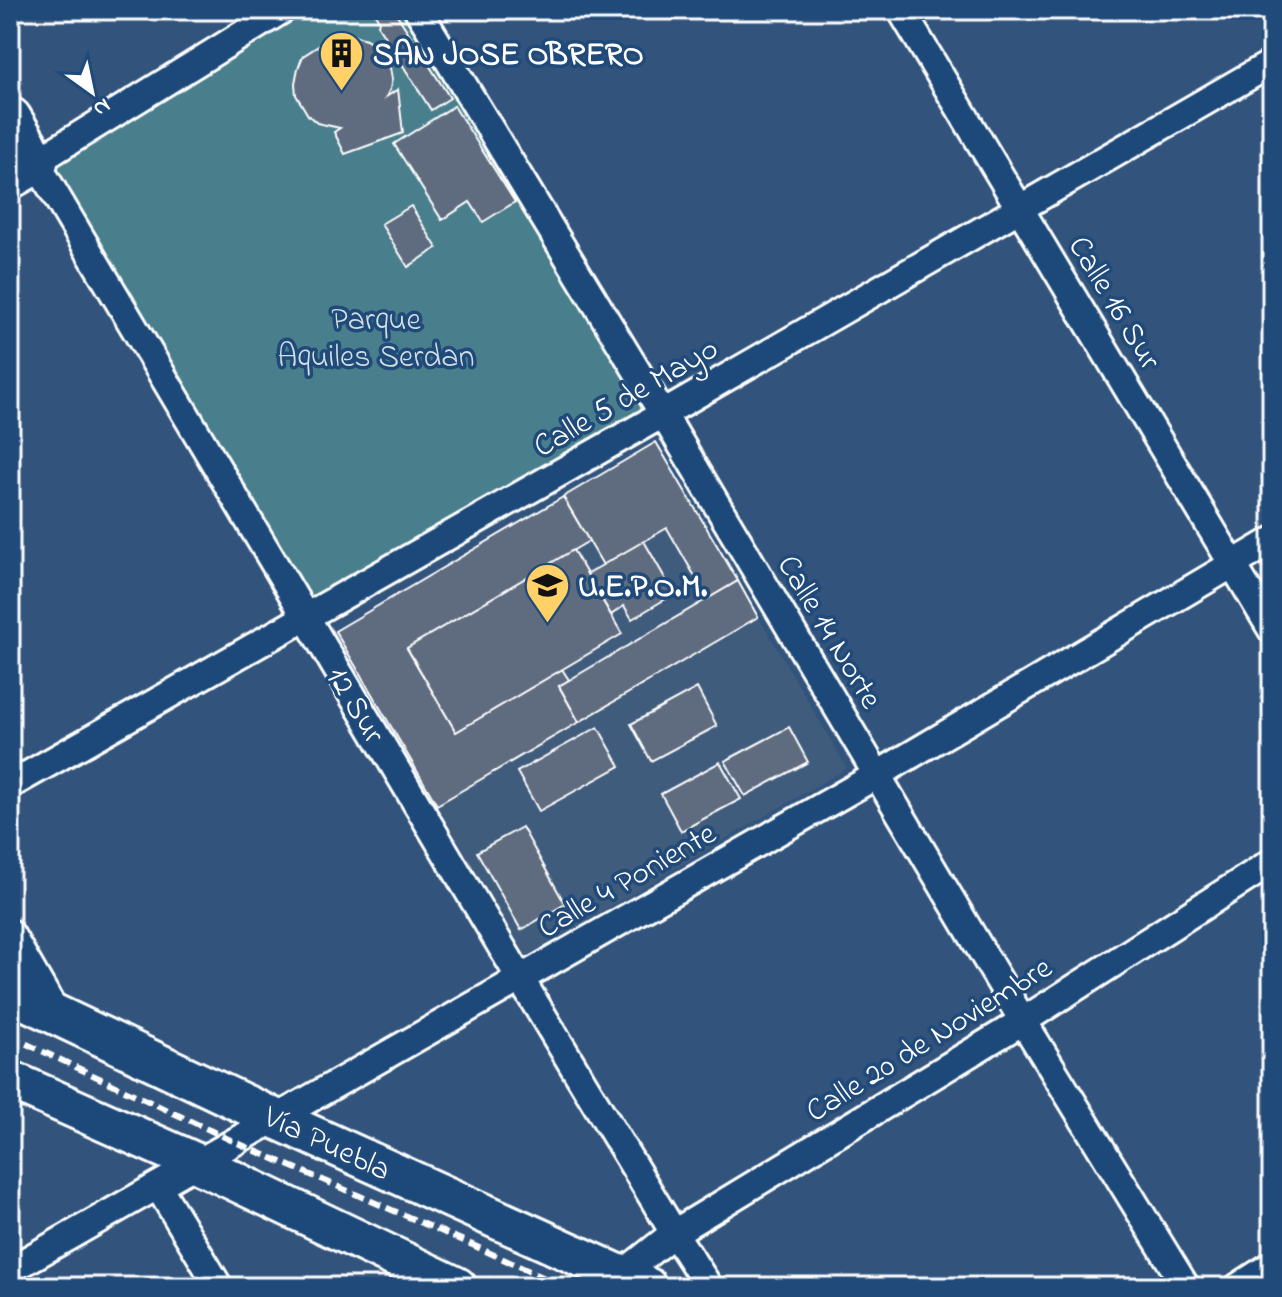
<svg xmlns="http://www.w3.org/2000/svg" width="1282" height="1297" font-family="'Indie Flower',sans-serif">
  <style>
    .built { fill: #405b7d }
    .green { fill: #497e8c; stroke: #a4bec6; stroke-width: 2 }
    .building { fill: #5f6c7f; stroke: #fff; stroke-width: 2 }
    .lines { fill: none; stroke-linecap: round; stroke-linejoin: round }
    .street-casing { stroke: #fff; stroke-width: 32 }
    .secondary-casing { stroke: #fff; stroke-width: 44 }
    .primary-casing { stroke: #fff; stroke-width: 48 }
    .path { stroke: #fff; stroke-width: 4; stroke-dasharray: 6 6; stroke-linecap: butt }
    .street { stroke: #1f4a7a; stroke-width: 26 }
    .secondary { stroke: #1f4a7a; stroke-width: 38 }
    .primary { stroke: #1f4a7a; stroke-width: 42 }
    .rail { stroke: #fff; stroke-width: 6; stroke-dasharray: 12 6; stroke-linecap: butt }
    .labels { text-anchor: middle; stroke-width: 7; stroke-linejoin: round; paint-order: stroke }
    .poi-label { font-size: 32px; font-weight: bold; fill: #fff; stroke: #1f4a7a; text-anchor: start }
    .street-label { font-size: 32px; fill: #fff; stroke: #1f4a7a }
    .park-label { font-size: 32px; fill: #d2dfe2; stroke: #1f4a7a }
  </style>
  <rect width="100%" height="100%" fill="#32547c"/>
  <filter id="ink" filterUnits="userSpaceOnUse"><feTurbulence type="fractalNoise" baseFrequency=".0125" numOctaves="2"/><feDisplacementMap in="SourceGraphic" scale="16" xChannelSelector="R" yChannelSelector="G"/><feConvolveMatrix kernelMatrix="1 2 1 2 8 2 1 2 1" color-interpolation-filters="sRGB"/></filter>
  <g filter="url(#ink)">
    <!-- built -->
    <path class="built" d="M656,442L847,768L526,956L335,631Z"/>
    <!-- green -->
    <path class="green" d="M282,10H418L663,414L306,618L36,162Z"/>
    <!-- building -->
    <g class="building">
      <path d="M373,10H394L450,98L431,110L378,26L379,21Z"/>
      <path d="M337,34L353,35L366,39L377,46L390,68L392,79L390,89L386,97L398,89L403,133L345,154L334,132L340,128L317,123L308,115L296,95L295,83L298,68L303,56Z"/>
      <path d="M454,106L515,202L483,222L470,202L442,220L394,144Z"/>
      <path d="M411,206L437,248L408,267L381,224Z"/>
      <path d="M656,442L738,581L708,599L667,528L603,565L563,497Z"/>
      <path d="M563,497L589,541L407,648L456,732L562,669L569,680L559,686L579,722L437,805L335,631Z"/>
      <path d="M644,541L674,594L632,619L624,606L611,615L587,574Z"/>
      <path d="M573,550L622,634L456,732L407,648Z"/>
      <path d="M738,581L758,617L579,722L559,686Z"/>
      <path d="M697,688L717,726L651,761L631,724Z"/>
      <path d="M598,727L620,766L539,811L517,772Z"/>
      <path d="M789,727L808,762L745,796L725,761Z"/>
      <path d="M720,762L741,799L681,831L661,794Z"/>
      <path d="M522,827L565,904L521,930L477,852Z"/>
    </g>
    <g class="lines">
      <defs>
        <g id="street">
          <path d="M282,10L36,162L520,978L674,1233L709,1287"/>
          <path d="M418,10L663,414L1023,1021L1186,1287"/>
          <path d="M901,10L1272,630"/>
          <path d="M10,785L663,414L1272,63"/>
          <path d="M10,933L58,1016"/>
          <path d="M158,1186L219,1287"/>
          <path d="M10,1270L877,775L1272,541"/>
          <path d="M621,1275L674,1233L1023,1021L1272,862"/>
          <path d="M1238,1287L1272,1265"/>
        </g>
        <g id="secondary">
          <path d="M10,993L276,1119L647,1287"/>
          <path d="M10,1080L197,1163L457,1287"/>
        </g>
        <path id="primary" d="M10,119L36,162L10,177"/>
      </defs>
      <!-- street casing -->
      <use href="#street" class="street-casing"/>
      <!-- secondary casing -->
      <use href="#secondary" class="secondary-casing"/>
      <!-- primary casing -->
      <use href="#primary" class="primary-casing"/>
      <!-- path -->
      <path class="path" d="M487,1278L507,1287"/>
      <!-- street -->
      <use href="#street" class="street"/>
      <!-- secondary -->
      <use href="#secondary" class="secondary"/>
      <!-- primary -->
      <use href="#primary" class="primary"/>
      <!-- rail -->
      <path class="rail" d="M10,1036L235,1142L466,1242L564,1287"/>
    </g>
  </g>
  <!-- icons -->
  <defs>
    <symbol id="building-pin" viewBox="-11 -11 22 30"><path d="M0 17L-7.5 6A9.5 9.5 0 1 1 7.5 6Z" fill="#ffd166" stroke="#1f4a7a"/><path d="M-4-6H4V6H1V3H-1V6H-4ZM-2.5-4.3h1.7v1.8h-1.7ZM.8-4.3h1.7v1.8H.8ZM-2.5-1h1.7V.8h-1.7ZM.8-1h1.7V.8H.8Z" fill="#111"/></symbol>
    <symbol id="school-pin" viewBox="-11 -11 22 30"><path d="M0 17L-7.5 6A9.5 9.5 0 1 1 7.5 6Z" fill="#ffd166" stroke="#1f4a7a"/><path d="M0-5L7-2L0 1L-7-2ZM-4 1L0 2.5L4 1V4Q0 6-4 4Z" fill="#111"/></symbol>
  </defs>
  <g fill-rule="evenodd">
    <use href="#building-pin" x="316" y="28" width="51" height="69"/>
    <use href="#school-pin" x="522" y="560" width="51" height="69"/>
  </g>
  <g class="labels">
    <!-- poi labels -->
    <g class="poi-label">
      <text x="373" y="64">SAN JOSE OBRERO</text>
      <text x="578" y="596">U.E.P.O.M.</text>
    </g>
    <!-- street labels -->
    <g class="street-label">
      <text transform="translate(1116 302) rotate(59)" y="11">Calle 16 Sur</text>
      <text transform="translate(625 396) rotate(-30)" y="11">Calle 5 de Mayo</text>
      <text transform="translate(831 631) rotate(59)" y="11">Calle 14 Norte</text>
      <text transform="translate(357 704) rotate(59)" y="11">12 Sur</text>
      <text transform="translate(626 879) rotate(-30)" y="11">Calle 4 Poniente</text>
      <text transform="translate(928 1038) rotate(-32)" y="11">Calle 20 de Noviembre</text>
      <text transform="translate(328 1142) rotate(25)" y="11">Vía Puebla</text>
    </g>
    <!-- park labels -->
    <g class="park-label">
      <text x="376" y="329">Parque<tspan x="376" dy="37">Aquiles Serdan</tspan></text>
    </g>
  </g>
  <!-- margin -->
  <rect width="1282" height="1297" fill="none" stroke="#1f4a7a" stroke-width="40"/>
  <rect x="20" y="20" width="1242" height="1257" fill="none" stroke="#fff" stroke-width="3" filter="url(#ink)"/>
  <!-- north arrow -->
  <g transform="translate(92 92) rotate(147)" stroke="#1f4a7a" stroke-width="6" paint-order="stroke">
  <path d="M0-6L14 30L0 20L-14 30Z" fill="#ffffff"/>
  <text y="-12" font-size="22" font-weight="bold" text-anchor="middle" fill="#ffffff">N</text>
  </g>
</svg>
